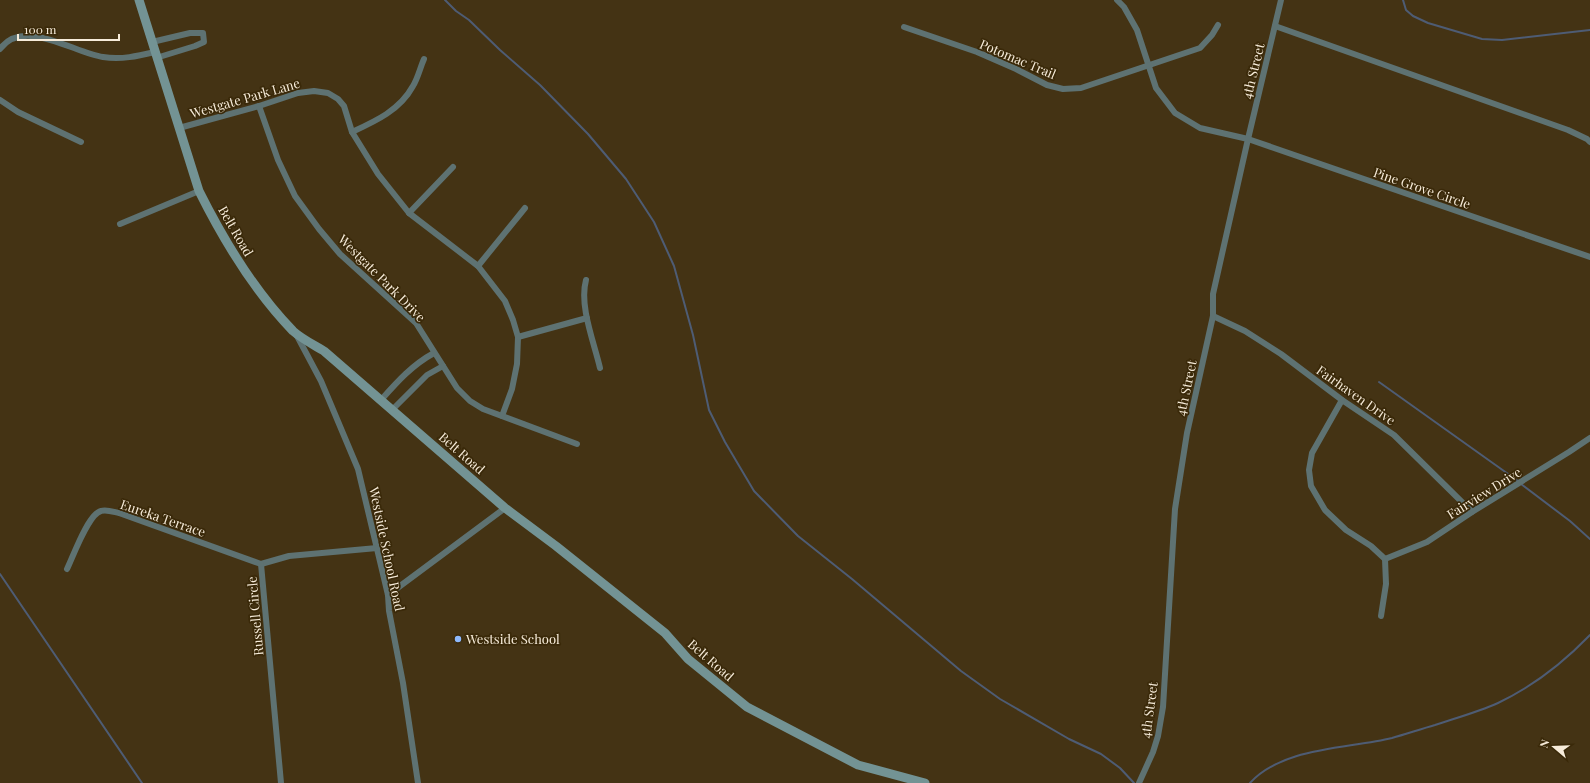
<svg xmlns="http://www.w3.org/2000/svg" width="1590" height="783" font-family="'Playfair Display',serif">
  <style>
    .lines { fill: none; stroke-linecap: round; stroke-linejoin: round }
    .stream { stroke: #4e5c74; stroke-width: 2 }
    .street { stroke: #5e7272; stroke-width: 6 }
    .secondary { stroke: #739394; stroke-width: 9 }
    .poi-dot { fill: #8eb9fd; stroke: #3a2909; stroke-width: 1.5 }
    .labels { text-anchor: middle; stroke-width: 3.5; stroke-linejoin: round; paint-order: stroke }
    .street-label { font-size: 13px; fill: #f7ecda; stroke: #3a2909 }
    .poi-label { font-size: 13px; fill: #f7ecda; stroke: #3a2909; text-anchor: start }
  </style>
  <rect width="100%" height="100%" fill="#443314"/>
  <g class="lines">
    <!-- stream -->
    <g class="stream">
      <path d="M445,0L456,11L469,20L500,50L540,85L588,134L626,179L654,222L674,266L693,335L709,410L725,442L754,491L798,536L852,579L961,671L1000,699L1069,739L1101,754L1120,768L1134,783"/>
      <path d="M1403,0L1406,10L1413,16L1428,23L1482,39L1502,40L1590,30"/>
      <path d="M1379,382L1518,481"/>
      <path d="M1521,484L1570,521L1590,539"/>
      <path d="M0,574L142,783"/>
      <path d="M1250,783C1283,747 1347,749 1392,738C1406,734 1421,729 1435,725C1456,718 1478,712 1498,703C1534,686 1563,663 1590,635"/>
    </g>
    <!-- street -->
    <g class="street">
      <path d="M1117,0L1124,7L1137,30L1156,88L1175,113L1200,128L1248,139L1590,257"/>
      <path d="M1275,26L1568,130L1587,139L1590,142"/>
      <path d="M904,27L977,52L1016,69L1047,85L1063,89L1081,88L1200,48L1212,35L1218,25"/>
      <path d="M152,42L190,33H203L204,42L195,46L156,58"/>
      <path d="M0,49C24,17 74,53 103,57C121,60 138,56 155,52"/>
      <path d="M0,100L18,112L81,142"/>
      <path d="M259,106L278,160L295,196L319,229L340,254L416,323L457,388L470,401L483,409L577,444"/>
      <path d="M179,128L259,106L298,93L314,91L328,93L338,99L344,106L352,132L378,174L409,213L478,266L505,301L513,320L518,337L517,364L512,389L502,416"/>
      <path d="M352,132C376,121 400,110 413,86C418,78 420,68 424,59"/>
      <path d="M409,213L453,167"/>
      <path d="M120,224L199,191"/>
      <path d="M478,266L525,208"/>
      <path d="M586,280C579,306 594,342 600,368"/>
      <path d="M1213,316L1245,331L1281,354L1342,400L1394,435L1472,512"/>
      <path d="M296,334L321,381L358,469L388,595L389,611L403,683L418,783"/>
      <path d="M518,337L587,318"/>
      <path d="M381,400C397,382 412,365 434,353"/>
      <path d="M1342,400L1312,453L1309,470L1311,486L1325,510L1346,530L1371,546L1385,559L1386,584L1381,616"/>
      <path d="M392,410L427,375L443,366"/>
      <path d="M1385,559L1427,542L1472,512L1569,452L1590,438"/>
      <path d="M261,564L281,783"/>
      <path d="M261,564L289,556L377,548"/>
      <path d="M67,569C73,557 88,514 101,511C106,509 114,512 119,513L261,564"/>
      <path d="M388,595L505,508"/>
      <path d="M1139,783L1153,752L1158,736L1163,707L1175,509L1187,433L1213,316V294L1248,139L1281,0"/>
    </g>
    <!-- secondary -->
    <path class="secondary" d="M139,0L199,191C224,241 254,291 293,331C302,339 314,345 324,351L505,508L556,546L665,633L688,659L747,707L858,765L925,783"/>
  </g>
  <!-- markers -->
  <circle class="poi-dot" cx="458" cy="639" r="4"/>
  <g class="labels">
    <!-- street labels -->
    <g class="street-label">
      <text transform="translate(1018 59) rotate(23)" y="5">Potomac Trail</text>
      <text transform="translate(1253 71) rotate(-76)" y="5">4th Street</text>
      <text transform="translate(245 98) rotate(-16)" y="5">Westgate Park Lane</text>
      <text transform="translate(1422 188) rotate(19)" y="5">Pine Grove Circle</text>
      <text transform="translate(236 231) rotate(60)" y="5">Belt Road</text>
      <text transform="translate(382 278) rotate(45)" y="5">Westgate Park Drive</text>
      <text transform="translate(1186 388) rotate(-78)" y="5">4th Street</text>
      <text transform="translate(1356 395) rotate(35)" y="5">Fairhaven Drive</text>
      <text transform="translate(462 453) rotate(41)" y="5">Belt Road</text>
      <text transform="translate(1484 493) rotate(-32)" y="5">Fairview Drive</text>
      <text transform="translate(163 518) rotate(19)" y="5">Eureka Terrace</text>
      <text transform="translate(387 549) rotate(78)" y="5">Westside School Road</text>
      <text transform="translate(255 616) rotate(-95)" y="5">Russell Circle</text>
      <text transform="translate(711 660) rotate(41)" y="5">Belt Road</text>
      <text transform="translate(1149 710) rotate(-82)" y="5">4th Street</text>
    </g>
    <!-- poi labels -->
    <g class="poi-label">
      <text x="466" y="644">Westside School</text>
    </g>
  </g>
  <!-- north arrow -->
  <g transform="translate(1554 747) rotate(289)" stroke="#3a2909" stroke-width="3" paint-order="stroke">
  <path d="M0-3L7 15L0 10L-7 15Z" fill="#f7ecda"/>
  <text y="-6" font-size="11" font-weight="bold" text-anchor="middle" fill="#f7ecda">N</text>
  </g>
  <!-- scale -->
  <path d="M18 34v6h101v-6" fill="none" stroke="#f7ecda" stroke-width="2"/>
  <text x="24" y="34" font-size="12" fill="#f7ecda" stroke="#3a2909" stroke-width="3" paint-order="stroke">100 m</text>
</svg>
